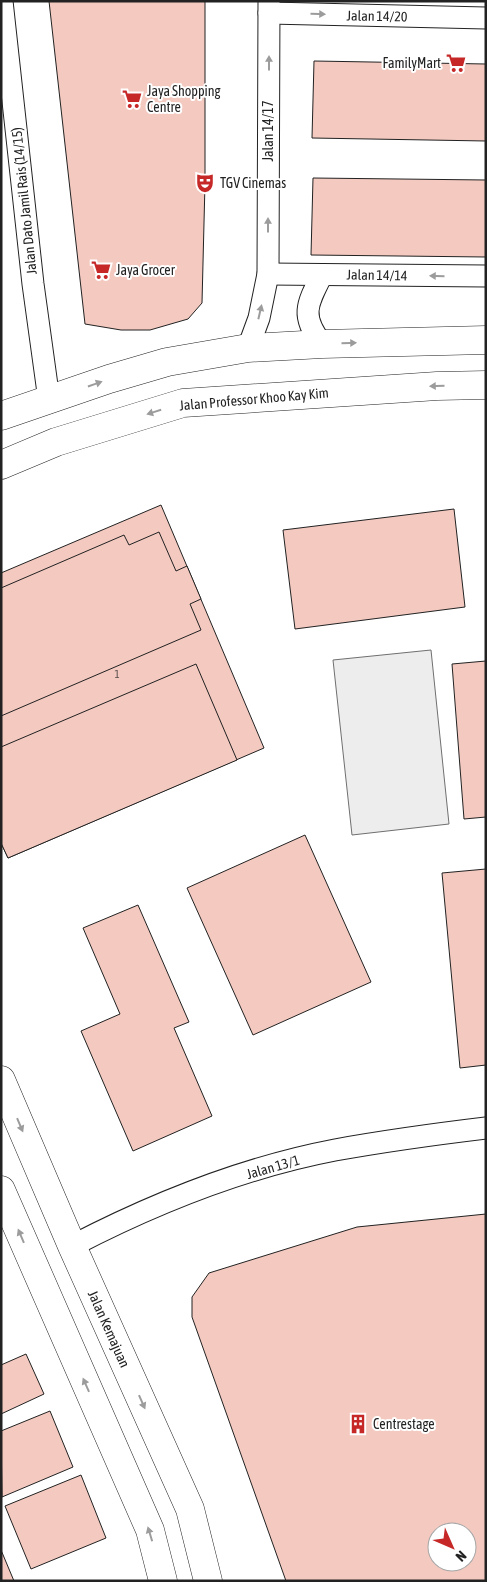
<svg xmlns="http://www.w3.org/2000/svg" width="487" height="1582" font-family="'Asap Condensed',sans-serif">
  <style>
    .parking { fill: #ededed; stroke: #6f6f6f }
    .building { fill: #f3c9c0; stroke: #222; fill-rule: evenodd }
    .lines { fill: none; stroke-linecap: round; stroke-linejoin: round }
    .minor-casing { stroke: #222; stroke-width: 23 }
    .secondary-casing { stroke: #222; stroke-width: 29 }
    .primary-casing { stroke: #222; stroke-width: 29 }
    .minor { stroke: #fff; stroke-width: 21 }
    .secondary { stroke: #fff; stroke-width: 28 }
    .primary { stroke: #fff; stroke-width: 28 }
    .oneway { fill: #9c9c9c }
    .labels { text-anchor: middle; stroke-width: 4; stroke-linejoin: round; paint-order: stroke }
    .number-label { font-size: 11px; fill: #564c4a }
    .street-label { font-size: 14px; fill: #222; stroke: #fff }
    .poi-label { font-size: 14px; fill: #222; stroke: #fff; text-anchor: start }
  </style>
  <rect width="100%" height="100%" fill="#fff"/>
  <!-- parking -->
  <path class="parking" d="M431,650L449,824L352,835L333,660Z"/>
  <!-- building -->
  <g class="building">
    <path d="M49,1H205V183L202,303L188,319L150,330H121L85,324Z"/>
    <path d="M314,61L486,64V141L312,138Z"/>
    <path d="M313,178L486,180V257L311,255Z"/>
    <path d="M161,505L264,748L8,858L1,843V573Z"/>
    <path d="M454,509L465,607L295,629L283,530Z"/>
    <path d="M159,532L176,571L187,566L201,599L190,604L201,630L1,716V588L124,535L129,545Z"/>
    <path d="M486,661V817L464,819L452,664Z"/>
    <path d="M196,664L237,760L8,858L1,843V747Z"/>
    <path d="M305,835L371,982L253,1035L187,888Z"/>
    <path d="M486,869V1065L460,1068L442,873Z"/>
    <path d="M138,905L189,1022L174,1028L212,1116L133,1151L81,1031L120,1014L83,928Z"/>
    <path d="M486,1214V1581H286L192,1317V1297L209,1273L357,1227ZM437,1532H467V1562H437Z"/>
    <path d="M26,1354L44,1394L1,1414V1365Z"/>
    <path d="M50,1411L73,1467L2,1497L1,1431Z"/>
    <path d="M81,1475L106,1538L31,1569L5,1506Z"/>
    <path d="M1,1550L14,1581H1Z"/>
  </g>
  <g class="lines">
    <defs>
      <g id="minor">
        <path d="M2,1L33,284L49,400"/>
        <path d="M269,13L486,18"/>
        <path d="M268,274L486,276"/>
        <path d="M322,275C307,304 300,316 322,344"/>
        <path d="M248,348L259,318L268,274L269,1"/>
        <path d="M72,1246C153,1204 246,1167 335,1150C385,1141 436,1134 486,1128"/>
      </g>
      <g id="secondary">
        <path d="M1,1080L72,1246L190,1509L208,1581"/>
        <path d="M1,1190L150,1530L163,1581"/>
      </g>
      <g id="primary">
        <path d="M1,416L109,379L167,362L248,348L322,344L486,340"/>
        <path d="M1,465L56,442L183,403L437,386L486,385"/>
      </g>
    </defs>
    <!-- minor casing -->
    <use href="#minor" class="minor-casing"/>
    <!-- secondary casing -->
    <use href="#secondary" class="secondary-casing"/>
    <!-- primary casing -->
    <use href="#primary" class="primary-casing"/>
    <!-- minor -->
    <use href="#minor" class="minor"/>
    <!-- secondary -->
    <use href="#secondary" class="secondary"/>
    <!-- primary -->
    <use href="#primary" class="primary"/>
  </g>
  <!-- one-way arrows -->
  <defs><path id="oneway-solid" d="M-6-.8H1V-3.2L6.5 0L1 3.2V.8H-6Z" transform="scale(1.25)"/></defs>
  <g class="oneway">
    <use href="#oneway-solid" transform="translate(318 14) rotate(1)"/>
    <use href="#oneway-solid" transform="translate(269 63) rotate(-90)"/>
    <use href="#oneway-solid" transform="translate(268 225) rotate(-90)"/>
    <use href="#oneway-solid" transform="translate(437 276) rotate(-179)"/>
    <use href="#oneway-solid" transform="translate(260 312) rotate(-77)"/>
    <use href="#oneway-solid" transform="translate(349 343) rotate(-1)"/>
    <use href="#oneway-solid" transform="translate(95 384) rotate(-19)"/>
    <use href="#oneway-solid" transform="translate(437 386) rotate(178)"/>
    <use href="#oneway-solid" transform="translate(154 412) rotate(163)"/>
    <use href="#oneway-solid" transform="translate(20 1125) rotate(67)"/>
    <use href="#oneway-solid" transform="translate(21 1236) rotate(-113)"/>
    <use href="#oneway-solid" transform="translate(86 1385) rotate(-114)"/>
    <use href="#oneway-solid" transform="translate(142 1402) rotate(66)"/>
    <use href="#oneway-solid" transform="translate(150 1534) rotate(-107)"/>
  </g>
  <!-- icons -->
  <defs>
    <symbol id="supermarket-bare" viewBox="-9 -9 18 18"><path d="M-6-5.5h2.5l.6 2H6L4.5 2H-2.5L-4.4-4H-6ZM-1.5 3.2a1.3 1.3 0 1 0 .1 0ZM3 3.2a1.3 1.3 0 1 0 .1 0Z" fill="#c62828" stroke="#fff" stroke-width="2.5" paint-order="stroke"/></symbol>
    <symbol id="theatre-bare" viewBox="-9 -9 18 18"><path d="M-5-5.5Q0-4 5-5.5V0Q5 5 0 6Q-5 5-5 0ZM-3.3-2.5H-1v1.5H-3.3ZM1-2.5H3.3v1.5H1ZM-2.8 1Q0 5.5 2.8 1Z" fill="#c62828" stroke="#fff" stroke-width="2.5" paint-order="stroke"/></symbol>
    <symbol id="building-bare" viewBox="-9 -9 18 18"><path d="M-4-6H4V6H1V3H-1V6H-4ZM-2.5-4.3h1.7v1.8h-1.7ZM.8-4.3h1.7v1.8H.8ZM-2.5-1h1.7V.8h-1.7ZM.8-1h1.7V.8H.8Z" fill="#c62828" stroke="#fff" stroke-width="2.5" paint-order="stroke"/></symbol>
  </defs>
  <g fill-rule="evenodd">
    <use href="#supermarket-bare" x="442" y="49" width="28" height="28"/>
    <use href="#supermarket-bare" x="118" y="85" width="28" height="28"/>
    <use href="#theatre-bare" x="191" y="169" width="28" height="28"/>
    <use href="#supermarket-bare" x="87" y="256" width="28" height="28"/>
    <use href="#building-bare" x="344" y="1410" width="28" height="28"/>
  </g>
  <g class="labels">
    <!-- number labels -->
    <g class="number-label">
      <text x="117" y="678">1</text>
    </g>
    <!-- street labels -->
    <g class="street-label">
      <text transform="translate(377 16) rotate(1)" y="5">Jalan 14/20</text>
      <text transform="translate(268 131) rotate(-90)" y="5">Jalan 14/17</text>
      <text transform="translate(24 201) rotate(-96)" y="5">Jalan Dato Jamil Rais (14/15)</text>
      <text transform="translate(377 275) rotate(1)" y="5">Jalan 14/14</text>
      <text transform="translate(254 399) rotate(-5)" y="5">Jalan Professor Khoo Kay Kim</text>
      <text transform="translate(273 1167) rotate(-16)" y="5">Jalan 13/1</text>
      <text transform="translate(109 1329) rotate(66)" y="5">Jalan Kemajuan</text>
    </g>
    <!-- poi labels -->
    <g class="poi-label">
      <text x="441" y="68" text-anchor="end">FamilyMart</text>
      <text x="147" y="96">Jaya Shopping<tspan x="147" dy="16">Centre</tspan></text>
      <text x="220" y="188">TGV Cinemas</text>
      <text x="116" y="275">Jaya Grocer</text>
      <text x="373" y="1429">Centrestage</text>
    </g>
  </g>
  <!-- border -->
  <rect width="487" height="1582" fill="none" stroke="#222222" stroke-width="5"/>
  <!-- north arrow -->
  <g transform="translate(452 1547) rotate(135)"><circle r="24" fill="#ffffff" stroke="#a7a7a7"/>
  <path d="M0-4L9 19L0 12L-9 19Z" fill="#c62828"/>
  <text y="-8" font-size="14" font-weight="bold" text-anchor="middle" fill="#222222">N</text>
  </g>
</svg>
